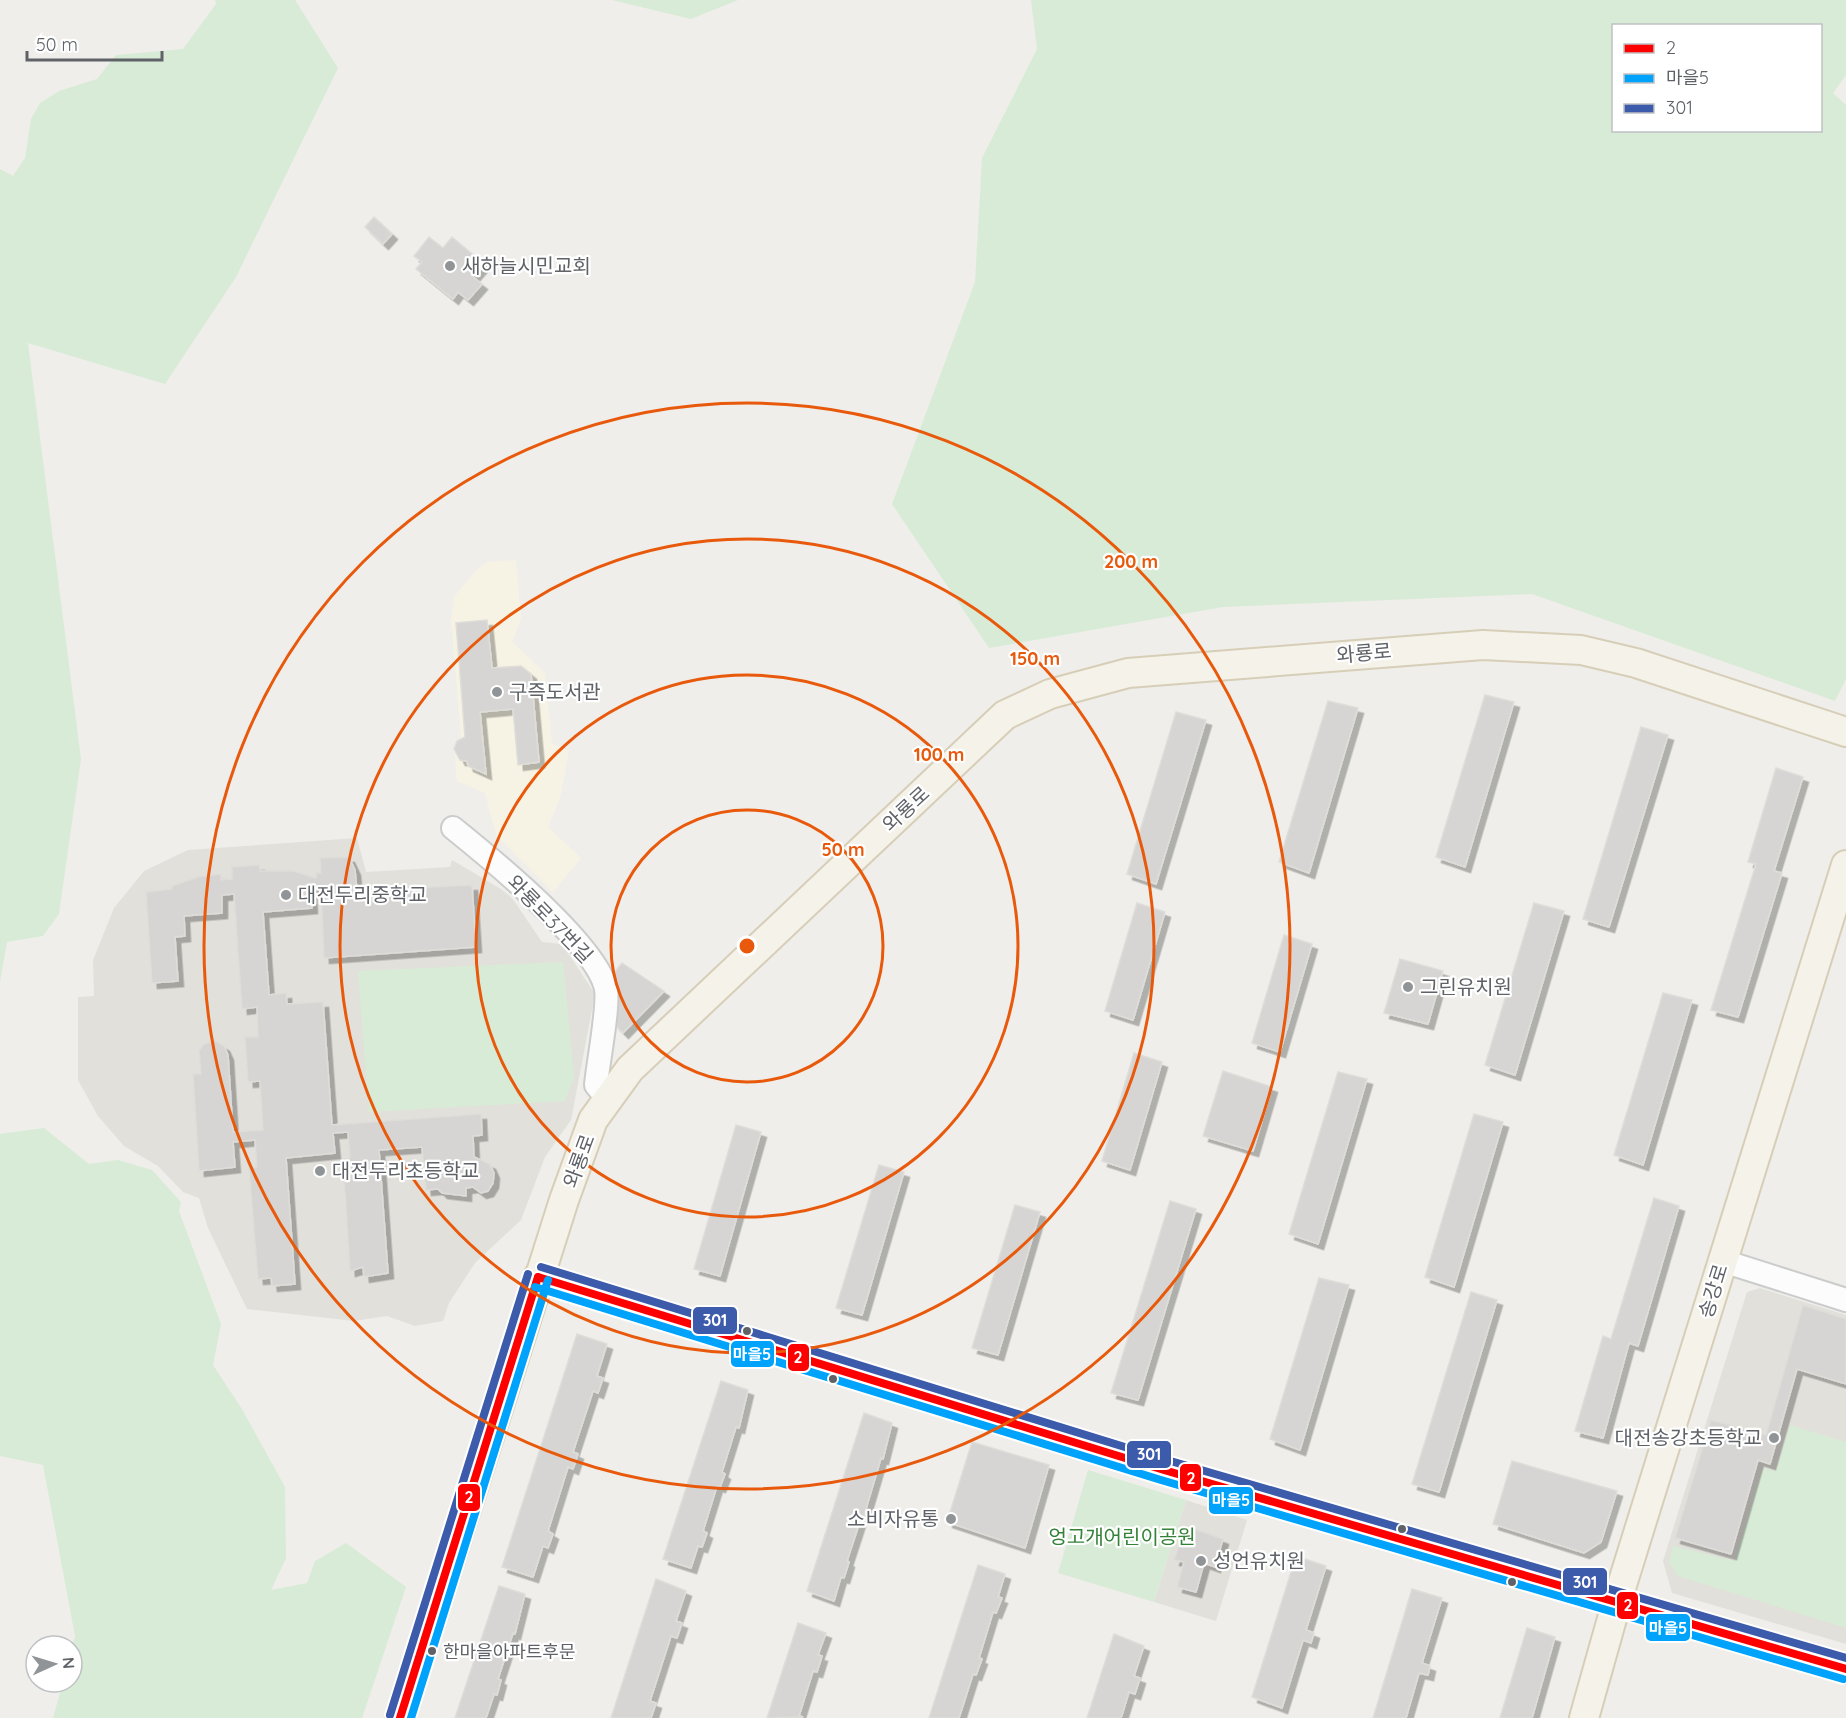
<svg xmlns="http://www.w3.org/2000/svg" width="1846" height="1718" font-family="Quicksand,'Noto Sans KR',sans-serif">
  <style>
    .commercial { fill: #f7f3e4 }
    .education { fill: #e2e0da }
    .green { fill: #d8ebd6; fill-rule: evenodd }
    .building { fill: #d6d5d3; stroke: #deddd9; stroke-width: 1.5; filter: url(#shadow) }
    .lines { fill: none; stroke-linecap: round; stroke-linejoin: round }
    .minor-casing { stroke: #cbcccc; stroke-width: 26 }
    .major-casing { stroke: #d7ceb8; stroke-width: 32 }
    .minor { stroke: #fdfcfc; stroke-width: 22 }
    .major { stroke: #f4f2e9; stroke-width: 28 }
    .bus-1-casing { stroke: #fff; stroke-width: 12 }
    .bus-2-casing { stroke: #fff; stroke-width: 12 }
    .bus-3-casing { stroke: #fff; stroke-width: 12 }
    .bus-1 { stroke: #f00; stroke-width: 8 }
    .bus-2 { stroke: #00a3fb; stroke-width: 8 }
    .bus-3 { stroke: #3d5bab; stroke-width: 8 }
    .ring { fill: none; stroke: #e8590c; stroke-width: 3 }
    .poi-dot { fill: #919496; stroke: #fff; stroke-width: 2 }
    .bus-dot { fill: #5f6368; stroke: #fff; stroke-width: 2 }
    .labels { text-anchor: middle; stroke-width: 4.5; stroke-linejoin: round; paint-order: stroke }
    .bus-label { font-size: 18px; fill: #5f6368; stroke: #fff; text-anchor: start }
    .poi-label { font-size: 20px; fill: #5f6368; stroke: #fff; text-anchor: start }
    .street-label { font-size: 20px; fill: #5f6368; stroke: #fff }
    .park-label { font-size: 20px; fill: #348238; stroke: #fff }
    .centre { fill: #e8590c; stroke: #fff; stroke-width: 3 }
    .ring-label { font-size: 18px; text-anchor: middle; font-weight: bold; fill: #e8590c; stroke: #fff; stroke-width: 4.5; stroke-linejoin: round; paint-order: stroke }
    .line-badge { stroke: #fff; stroke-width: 2 }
    .badge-label { font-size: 16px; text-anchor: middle; font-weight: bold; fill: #fff }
  </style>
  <defs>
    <filter id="shadow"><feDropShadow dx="5.5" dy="5.5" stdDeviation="0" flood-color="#0004"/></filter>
  </defs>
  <rect width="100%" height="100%" fill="#efeeea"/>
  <!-- commercial -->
  <path class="commercial" d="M516,560L521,619L512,642L545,673L552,744L569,751L560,798L548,827L581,858L553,892L496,835L485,793L457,781L454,745L461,737L451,620L454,597L474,573L486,562Z"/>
  <!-- education -->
  <g class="education">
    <path d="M357,838L366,872L450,867L452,860L501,889L512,898L542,942L562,944L595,994L571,1120L545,1157L521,1220L475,1263L449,1303L443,1321L415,1326L387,1316L354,1321L247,1309L208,1228L199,1198L183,1192L158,1166L124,1146L98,1116L78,1080V997L94,996L93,960L114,908L144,871L188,850Z"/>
    <path d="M1760,1288L1846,1315V1644L1672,1593L1663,1561L1747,1292Z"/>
    <path d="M1186,1500L1247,1520L1216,1621L1154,1602Z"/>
  </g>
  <!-- green -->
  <g class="green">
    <path d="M215,0H295L338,68L236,277L165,384L28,343L81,759L59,914L43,936L7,942L0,982V169L13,176L25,158L31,119L40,103L59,91L97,79L116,55L183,49L216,4Z"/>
    <path d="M612,0H738L691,19Z"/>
    <path d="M1031,0H1846V75L1833,93L1846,105V679L1835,701L1532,594L1223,607L989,648L892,504L975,282L982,158L1037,49ZM1614,26H1820V130H1614Z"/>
    <path d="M563,962L574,1077L565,1101L369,1112L358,971Z"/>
    <path d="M44,1128L89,1164L118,1160L152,1170L181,1202L179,1211L221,1324L213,1365L242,1409L285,1487L286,1558L271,1590L307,1583L315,1561L346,1543L406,1587L362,1718H53L63,1682H72V1647L75,1636L43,1465L0,1456V1134Z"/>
    <path d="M1790,1425L1846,1442V1628L1678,1576L1669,1563L1673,1546L1735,1561L1763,1468L1776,1471Z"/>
    <path d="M1088,1470L1186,1500L1154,1602L1058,1573Z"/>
  </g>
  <!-- building -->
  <g class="building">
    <path d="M374,217L392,234L383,244L365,227Z"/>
    <path d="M429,237L443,248L452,237L484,264L473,277L482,284L468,300L458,292L453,299L416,269L422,262L414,256Z"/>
    <path d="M487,620L492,668L521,666L531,674L539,762L518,765L513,709L480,712L486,774L468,766L467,761L460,760L454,749L457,741L465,737L456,623Z"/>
    <path d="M1485,695L1514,702L1465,867L1436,857Z"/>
    <path d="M1328,701L1358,708L1309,873L1279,862Z"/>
    <path d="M1176,712L1206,720L1156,884L1127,874Z"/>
    <path d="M1641,727L1668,735L1609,927L1583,919Z"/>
    <path d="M1776,768L1803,777L1774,871L1782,873L1738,1017L1711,1010L1756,864L1748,862Z"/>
    <path d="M349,857L355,870L357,891L472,885L476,947L324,958L321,888H311L312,908L263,912L269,995L286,993L287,1004L323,1002L332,1125L481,1114L482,1135L473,1136L474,1157L490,1164L494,1173L493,1183L488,1191L481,1193L473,1187L466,1188V1196L442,1193L438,1189L426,1190L422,1147L379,1150L388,1273L364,1277L363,1267L350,1271L343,1159L350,1158L348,1132L333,1133L335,1153L286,1158L295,1284L272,1286L271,1278L258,1279L249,1168L257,1167L255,1140L233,1142L235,1167L199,1171L193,1074H201L199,1051L203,1045L214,1040L224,1046L228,1055L233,1132L263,1130L260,1081L248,1082L245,1037H258L257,1007L242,1009L234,894L222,895V913L184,916L185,936L175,937L178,981L152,983L146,892L172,889V886L198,877L221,874V880L232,879V867L259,865L260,871H293L316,878V873H321L320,858Z"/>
    <path d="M1137,903L1165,912L1133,1020L1105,1011Z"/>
    <path d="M1534,903L1564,911L1515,1075L1485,1065Z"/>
    <path d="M1284,935L1312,944L1280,1052L1252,1043Z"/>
    <path d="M1400,959L1443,971L1428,1024L1384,1013Z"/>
    <path d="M622,963L664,991L623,1033L614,1024L610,978Z"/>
    <path d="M1663,993L1692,1000L1643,1165L1614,1155Z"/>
    <path d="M1134,1053L1162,1062L1130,1170L1102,1161Z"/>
    <path d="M1223,1071L1272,1087L1253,1151L1203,1136Z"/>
    <path d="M1338,1072L1367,1079L1318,1244L1289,1234Z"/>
    <path d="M1474,1114L1503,1122L1454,1287L1425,1277Z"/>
    <path d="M736,1125L761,1132L720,1276L694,1269Z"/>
    <path d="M879,1165L904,1172L862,1315L836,1308Z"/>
    <path d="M1654,1198L1679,1206L1638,1346L1629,1343L1603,1438L1575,1431L1603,1336L1611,1339Z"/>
    <path d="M1170,1201L1196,1209L1138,1400L1111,1393Z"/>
    <path d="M1015,1205L1040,1212L998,1355L972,1348Z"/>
    <path d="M1319,1278L1349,1285L1300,1450L1270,1439Z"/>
    <path d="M1471,1292L1497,1300L1439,1492L1412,1484Z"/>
    <path d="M1803,1305L1846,1319V1384L1797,1369L1770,1464L1758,1460L1731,1554L1675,1538L1711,1420L1766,1435Z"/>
    <path d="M577,1334L607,1344L597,1376L603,1378L598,1393L593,1391L573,1452L578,1454L573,1469L568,1467L548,1531L553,1534L548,1548L543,1546L533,1577L502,1567Z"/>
    <path d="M721,1381L748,1390L739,1428L736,1427L722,1472L725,1474L720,1487L717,1486L703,1531L707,1533L702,1547L698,1546L691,1568L663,1559Z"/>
    <path d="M864,1413L892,1423L883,1459L881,1458L863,1519L861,1518L847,1561L849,1562L844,1578L841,1577L834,1601L807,1591Z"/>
    <path d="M972,1442L1049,1465L1025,1548L947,1522Z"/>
    <path d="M1512,1461L1617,1491L1601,1542L1584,1553L1493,1524Z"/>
    <path d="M1186,1526L1223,1539L1215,1567L1204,1563L1196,1592L1177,1587L1184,1562L1174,1560Z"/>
    <path d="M1296,1556L1326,1566L1306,1630L1314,1633L1311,1643L1303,1640L1282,1708L1252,1697Z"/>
    <path d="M978,1565L1005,1574L998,1597L1002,1598L996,1613L993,1612L979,1658L982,1659L976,1675L973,1674L959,1718H929Z"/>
    <path d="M656,1579L686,1591L676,1621L682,1623L677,1638L671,1636L650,1701L656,1703L651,1718H611Z"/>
    <path d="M499,1586L525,1594L515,1634L513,1633L498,1679L501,1680L497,1695L494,1694L486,1718H455Z"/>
    <path d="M1412,1589L1442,1598L1422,1663L1430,1666L1428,1675L1419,1673L1406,1718H1373Z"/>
    <path d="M798,1623L826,1633L818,1655L822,1656L817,1672L813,1671L799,1716L803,1717L767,1718Z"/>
    <path d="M1527,1628L1555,1637L1532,1718H1500Z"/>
    <path d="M1114,1634L1144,1646L1134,1676L1140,1678L1135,1694L1129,1692L1121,1718H1087Z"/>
  </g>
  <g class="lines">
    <defs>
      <g id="minor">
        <path d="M453,828C489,857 597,945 606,989C609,1007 598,1063 596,1085L608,1099"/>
        <path d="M1723,1261L1846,1300"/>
      </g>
      <g id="major">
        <path d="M538,1277L1164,1470L1846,1669"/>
        <path d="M400,1718L564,1200L593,1120L630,1069L1005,715L1050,694L1128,673L1483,645L1581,650L1636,663L1846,732"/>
        <path d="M1584,1718L1617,1601L1846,865"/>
      </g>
    </defs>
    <!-- minor casing -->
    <use href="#minor" class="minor-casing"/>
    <!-- major casing -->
    <use href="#major" class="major-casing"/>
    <!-- minor -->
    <use href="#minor" class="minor"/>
    <!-- major -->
    <use href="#major" class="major"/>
    <defs>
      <g id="bus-1">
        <path d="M538,1277L1164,1470L1846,1669"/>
        <path d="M400,1718L538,1277"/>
      </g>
      <g id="bus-2">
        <path d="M535,1287L1161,1480L1843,1679"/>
        <path d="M411,1718L548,1280"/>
      </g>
      <g id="bus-3">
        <path d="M541,1267L1167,1460L1846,1658"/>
        <path d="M390,1715L528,1274"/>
      </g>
    </defs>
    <!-- bus-1 casing -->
    <use href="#bus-1" class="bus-1-casing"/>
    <!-- bus-2 casing -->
    <use href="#bus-2" class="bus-2-casing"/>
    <!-- bus-3 casing -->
    <use href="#bus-3" class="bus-3-casing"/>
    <!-- bus-1 -->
    <use href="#bus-1" class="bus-1"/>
    <!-- bus-2 -->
    <use href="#bus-2" class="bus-2"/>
    <!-- bus-3 -->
    <use href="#bus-3" class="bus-3"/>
  </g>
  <!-- distance rings -->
  <g class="ring">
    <circle cx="747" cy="946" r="136"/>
    <circle cx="747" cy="946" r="271"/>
    <circle cx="747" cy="946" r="407"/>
    <circle cx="747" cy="946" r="543"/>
  </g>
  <!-- markers -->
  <g class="poi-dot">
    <circle cx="450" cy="266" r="6"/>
    <circle cx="497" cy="692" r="6"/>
    <circle cx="286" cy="895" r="6"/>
    <circle cx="1408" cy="987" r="6"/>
    <circle cx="320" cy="1171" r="6"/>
    <circle cx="1774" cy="1438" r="6"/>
    <circle cx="951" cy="1519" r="6"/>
    <circle cx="1201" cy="1561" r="6"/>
  </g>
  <g class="bus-dot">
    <circle cx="747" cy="1331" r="5"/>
    <circle cx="833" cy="1379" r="5"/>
    <circle cx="1402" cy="1529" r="5"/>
    <circle cx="1512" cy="1582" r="5"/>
    <circle cx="432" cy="1651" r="5"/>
  </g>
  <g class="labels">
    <!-- bus labels -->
    <g class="bus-label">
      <text x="443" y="1658">한마을아파트후문</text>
    </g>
    <!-- poi labels -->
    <g class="poi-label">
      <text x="462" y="273">새하늘시민교회</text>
      <text x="509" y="699">구즉도서관</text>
      <text x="298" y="902">대전두리중학교</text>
      <text x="1420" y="994">그린유치원</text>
      <text x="332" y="1178">대전두리초등학교</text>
      <text x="1762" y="1445" text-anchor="end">대전송강초등학교</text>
      <text x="939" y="1526" text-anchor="end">소비자유통</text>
      <text x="1213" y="1568">성언유치원</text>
    </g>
    <!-- street labels -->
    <g class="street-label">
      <text transform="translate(1364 653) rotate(-5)" y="7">와룡로</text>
      <text transform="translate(906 809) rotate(-43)" y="7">와룡로</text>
      <text transform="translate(550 919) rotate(46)" y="7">와룡로37번길</text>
      <text transform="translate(579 1161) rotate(-70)" y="7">와룡로</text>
      <text transform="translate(1713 1291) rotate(-73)" y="7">송강로</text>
    </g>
    <!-- park labels -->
    <g class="park-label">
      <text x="1122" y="1544">엉고개어린이공원</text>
    </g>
  </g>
  <circle cx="747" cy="946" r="9" class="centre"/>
  <g class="ring-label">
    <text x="1131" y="568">200 m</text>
    <text x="1035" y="665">150 m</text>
    <text x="939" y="761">100 m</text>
    <text x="843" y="856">50 m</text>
  </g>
  <g class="line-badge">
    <rect x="692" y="1306" width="46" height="29" rx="6" fill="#3d5bab"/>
    <rect x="730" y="1340" width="45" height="28" rx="6" fill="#00a3fb"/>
    <rect x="787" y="1343" width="23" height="29" rx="6" fill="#f00"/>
    <rect x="1126" y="1440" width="46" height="29" rx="6" fill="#3d5bab"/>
    <rect x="1179" y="1463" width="23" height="29" rx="6" fill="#f00"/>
    <rect x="457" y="1483" width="24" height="29" rx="6" fill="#f00"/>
    <rect x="1208" y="1486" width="46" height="29" rx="6" fill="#00a3fb"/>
    <rect x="1562" y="1567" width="46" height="29" rx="6" fill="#3d5bab"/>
    <rect x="1616" y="1591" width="23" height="29" rx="6" fill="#f00"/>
    <rect x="1645" y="1613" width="46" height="29" rx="6" fill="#00a3fb"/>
  </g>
  <g class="badge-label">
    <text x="715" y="1326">301</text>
    <text x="752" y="1360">마을5</text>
    <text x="798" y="1363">2</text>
    <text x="1149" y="1460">301</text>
    <text x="1191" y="1484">2</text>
    <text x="469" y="1503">2</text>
    <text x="1231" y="1506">마을5</text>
    <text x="1585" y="1588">301</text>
    <text x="1628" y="1611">2</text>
    <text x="1668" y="1634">마을5</text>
  </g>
  <!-- legend -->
  <rect x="1612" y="24" width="210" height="108" fill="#ffffff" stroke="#bfc1c3" stroke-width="1.5"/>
  <rect x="1624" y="44" width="30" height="9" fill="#ff0000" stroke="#bfc1c3" stroke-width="1.5"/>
  <text x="1666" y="54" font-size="18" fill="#5f6368">2</text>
  <rect x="1624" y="74" width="30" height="9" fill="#00a3fb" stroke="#bfc1c3" stroke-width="1.5"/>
  <text x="1666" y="84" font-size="18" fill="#5f6368">마을5</text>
  <rect x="1624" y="104" width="30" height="9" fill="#3d5bab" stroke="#bfc1c3" stroke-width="1.5"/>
  <text x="1666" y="114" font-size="18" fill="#5f6368">301</text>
  <!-- north arrow -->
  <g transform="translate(54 1664) rotate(86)"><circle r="28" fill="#ffffff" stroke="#bfc1c3" stroke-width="1.5"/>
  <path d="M0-4.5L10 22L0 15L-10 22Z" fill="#919496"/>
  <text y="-9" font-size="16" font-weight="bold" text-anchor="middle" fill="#5f6368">N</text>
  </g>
  <!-- scale -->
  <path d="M27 51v9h135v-9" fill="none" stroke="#5f6368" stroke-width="3"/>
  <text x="36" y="51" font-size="18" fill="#5f6368" stroke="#ffffff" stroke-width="4.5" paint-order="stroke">50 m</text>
</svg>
